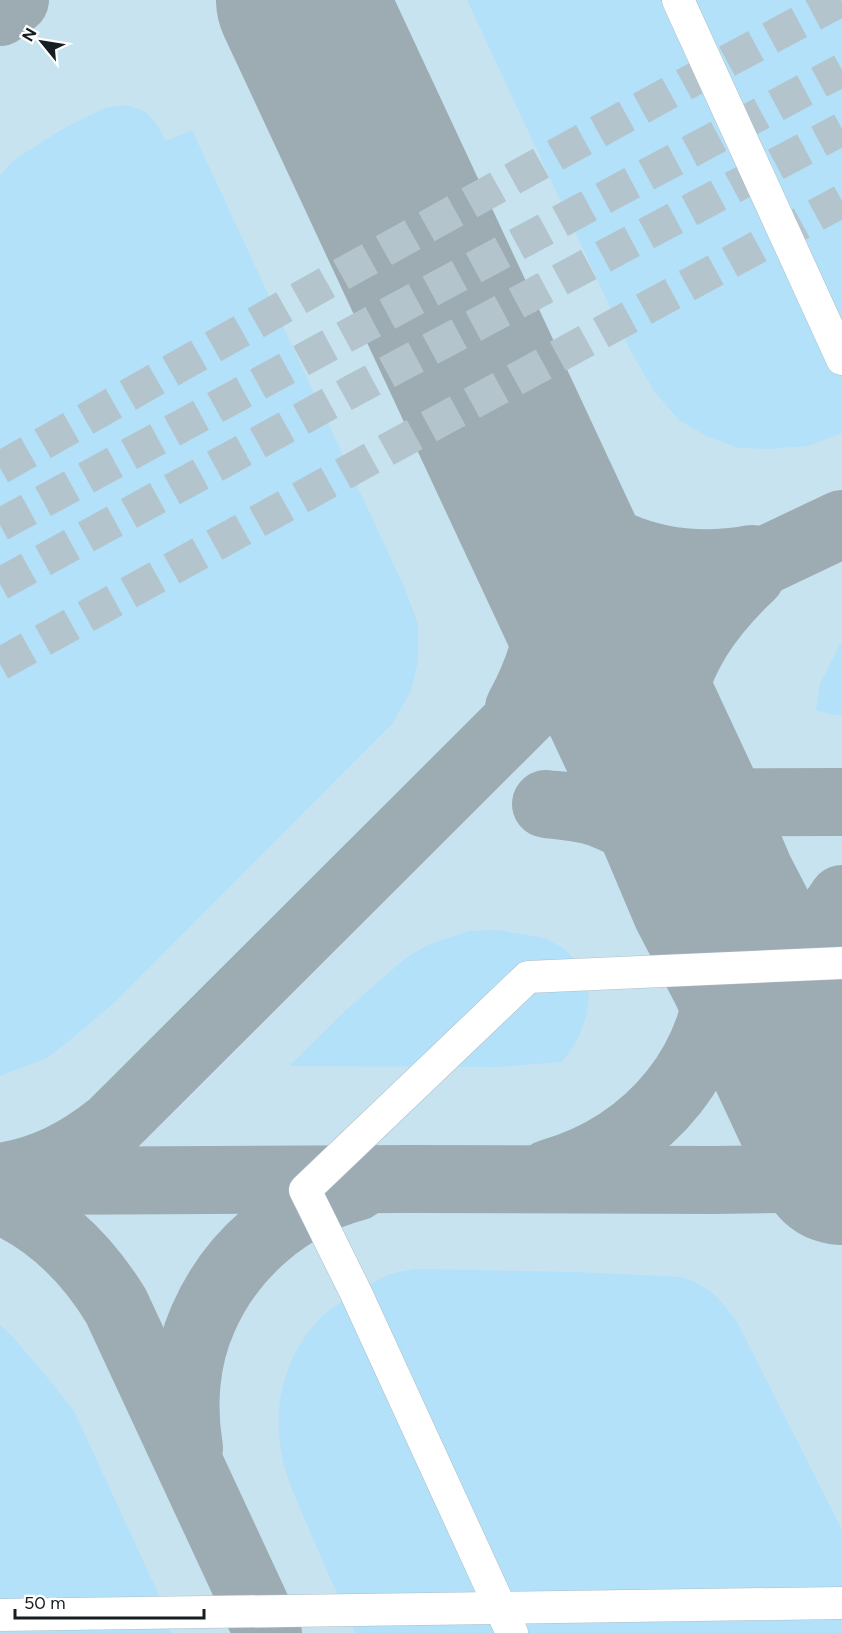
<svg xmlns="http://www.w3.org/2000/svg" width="842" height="1633" font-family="Figtree,sans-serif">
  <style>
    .built { fill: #c8e3f0 }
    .green { fill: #b2e1f9 }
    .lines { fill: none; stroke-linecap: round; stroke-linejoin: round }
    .taxiway { stroke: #9dacb3; stroke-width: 68 }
    .runway { stroke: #9dacb3; stroke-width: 170 }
    .highway-tunnel { stroke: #b4c4cc; stroke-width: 33; stroke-dasharray: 33 16; stroke-linecap: butt }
    .minor-casing { stroke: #adbec7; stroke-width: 33 }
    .minor { stroke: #fff; stroke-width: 32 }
  </style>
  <rect width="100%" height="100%" fill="#dbeef7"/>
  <!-- built -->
  <rect class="built" x="0" y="0" width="842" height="1633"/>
  <!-- green -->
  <g class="green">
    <path d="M467,0H842V433L808,446L769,449L739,448L706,436L679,420L654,391L630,350Z"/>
    <path d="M126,105L146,112L156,123L166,141L192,130L405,589L418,624V661L411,691L392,724L114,1003L81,1031L47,1058L0,1076V175L15,159L66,127L105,108Z"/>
    <path d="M842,643V715H833L816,710L820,684L839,646Z"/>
    <path d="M498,930L545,938L566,950L581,967L589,989L587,1014L577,1041L562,1062L496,1067L289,1066L346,1010L407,957L430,944L469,931Z"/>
    <path d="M415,1269L577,1272L681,1277C709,1286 722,1300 738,1324L842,1530V1633H355C338,1596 321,1558 305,1520C296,1499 286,1478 282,1456C272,1409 284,1358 316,1323C326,1311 340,1303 352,1295C364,1288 376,1280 388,1275C397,1272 406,1271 415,1269Z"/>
    <path d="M0,1325L12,1336L42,1371L74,1411L164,1606L0,1607Z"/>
    <path d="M167,1622L172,1633H0V1623Z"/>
  </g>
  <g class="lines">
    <!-- taxiway -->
    <g class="taxiway">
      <path d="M261,0L297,24L313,40L334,71"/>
      <path d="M0,12L15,0"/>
      <path d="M516,460C573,538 655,577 752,559"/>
      <path d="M621,688C638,717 660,744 688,762"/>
      <path d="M519,708C555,643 560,585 541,513"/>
      <path d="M675,802C669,788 670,768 670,752C670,732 670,712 674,693C685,647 718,606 751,575"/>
      <path d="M585,803L842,802"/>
      <path d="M546,804C564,806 582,807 599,813C632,825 673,853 699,877C703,882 711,888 713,894C720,911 721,934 721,953C723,1058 649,1146 550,1173"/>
      <path d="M842,899C811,943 794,1014 803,1067C804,1071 804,1077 805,1081C810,1092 832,1114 842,1122"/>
      <path d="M0,1177C44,1170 77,1153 112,1125L599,639L842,524"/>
      <path d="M25,1181L407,1179L714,1180L842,1178"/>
      <path d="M0,1200C50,1222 88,1260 116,1306L268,1633"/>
      <path d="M189,1448C182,1406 185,1359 203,1319C231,1254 289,1205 356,1187"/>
    </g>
    <!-- runway -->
    <path class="runway" d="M301,0L675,802L713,892L752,967L842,1160"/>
    <!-- highway-tunnel -->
    <g class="highway-tunnel">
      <path d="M0,468C279,309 558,151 841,0"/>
      <path d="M0,525L326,347L842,70"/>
      <path d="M0,584L354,390L842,129"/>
      <path d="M0,664L390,448L842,201"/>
    </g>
    <defs>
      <g id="minor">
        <path d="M678,0L842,359"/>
        <path d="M0,1615L842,1603"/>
        <path d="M512,1633L356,1293L305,1190L528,977L842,963"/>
      </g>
    </defs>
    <!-- minor casing -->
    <use href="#minor" class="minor-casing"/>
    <!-- minor -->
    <use href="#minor" class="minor"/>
  </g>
  <!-- north arrow -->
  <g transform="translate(42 42) rotate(300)" stroke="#ffffff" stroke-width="4.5" paint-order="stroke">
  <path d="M0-4.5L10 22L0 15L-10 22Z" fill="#171e21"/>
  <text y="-9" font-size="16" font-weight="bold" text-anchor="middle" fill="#171e21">N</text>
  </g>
  <!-- scale -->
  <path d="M15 1609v9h189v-9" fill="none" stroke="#171e21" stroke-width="3"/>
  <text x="24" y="1609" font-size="18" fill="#171e21" stroke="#ffffff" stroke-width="4.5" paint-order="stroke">50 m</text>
</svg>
